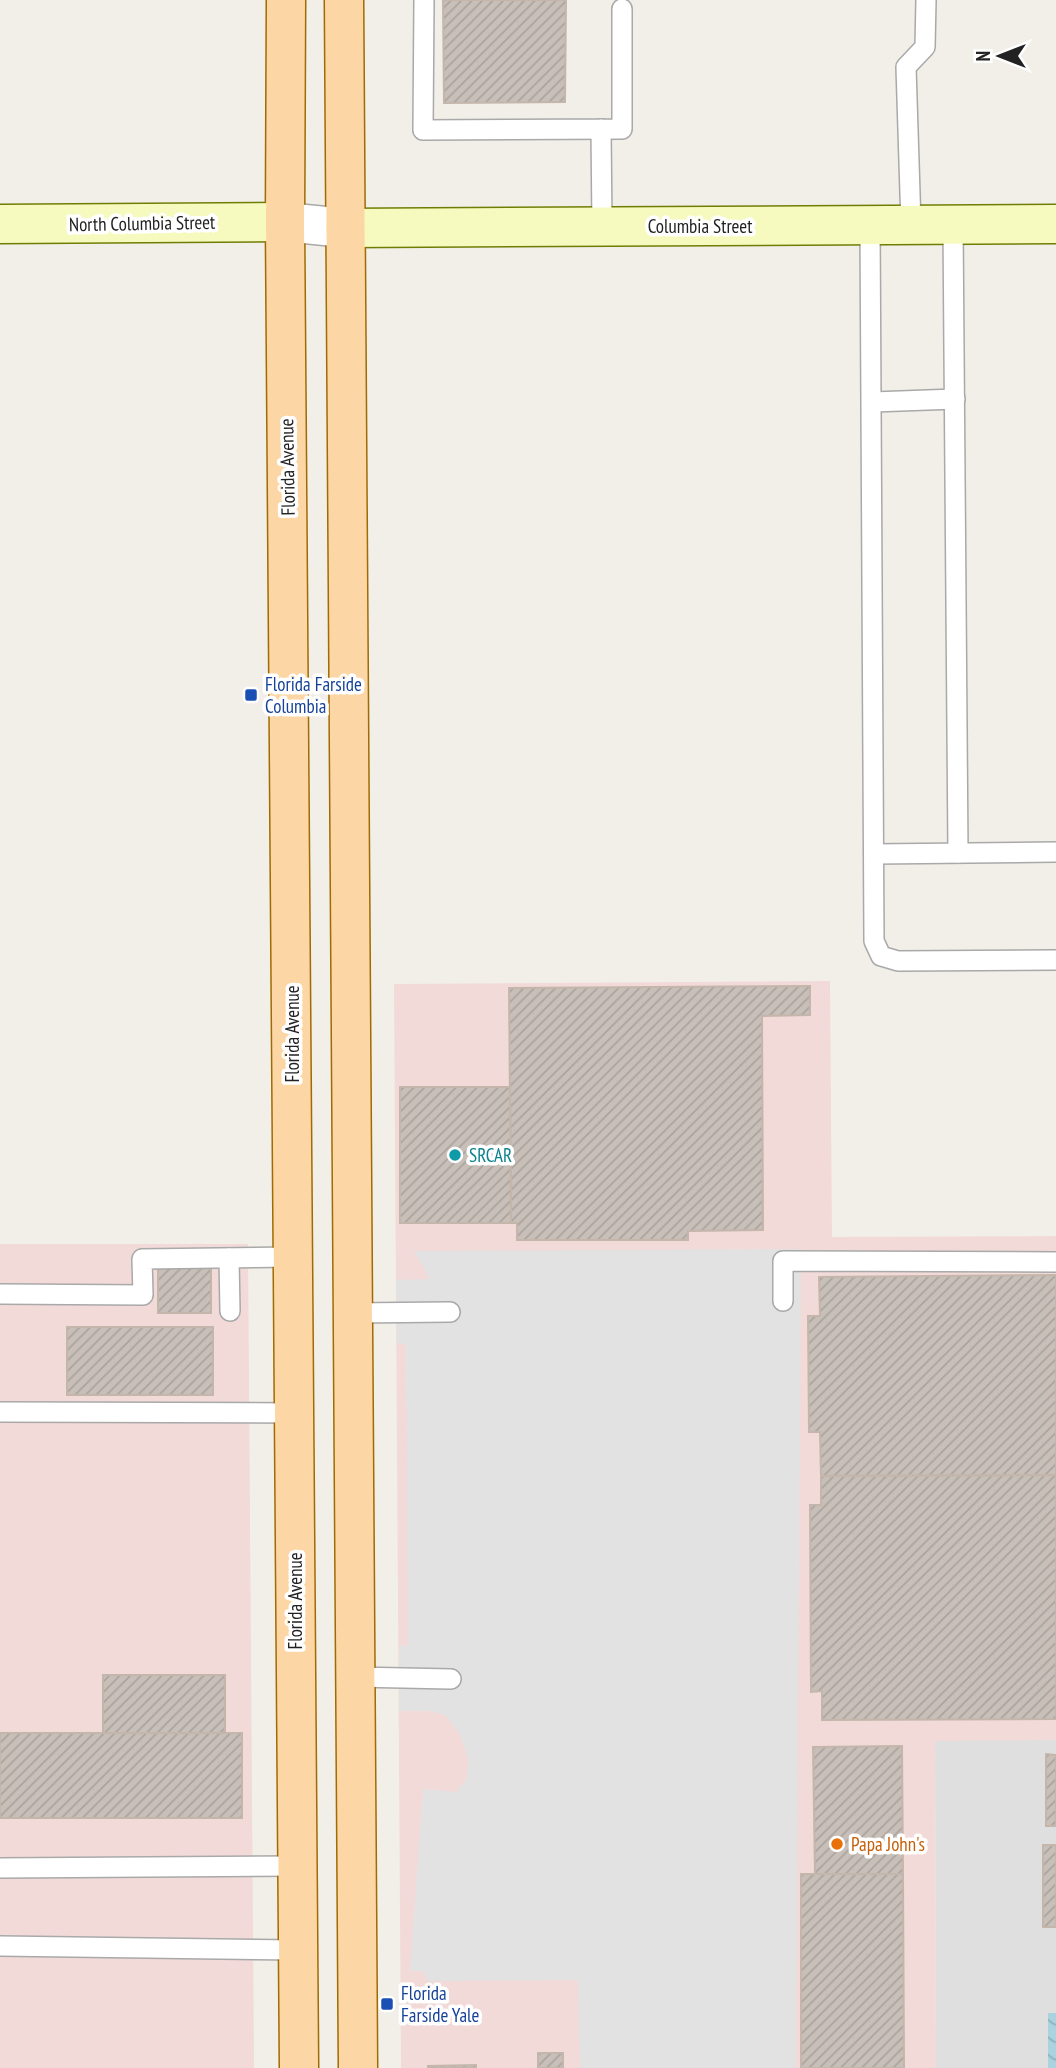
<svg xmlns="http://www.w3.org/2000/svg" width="1056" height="2068" font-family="'PT Sans Narrow',sans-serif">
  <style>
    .residential { fill: #e0dfdf }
    .commercial { fill: #f2dad9 }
    .parking { fill: #e2e2e2 }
    .water { fill: url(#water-waves) }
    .building { fill: url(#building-hatch); stroke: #c4b6ab; stroke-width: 2 }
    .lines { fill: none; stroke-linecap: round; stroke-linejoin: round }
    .lane-casing { stroke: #a9a9a9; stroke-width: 22 }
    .street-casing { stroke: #a9a9a9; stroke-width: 41 }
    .secondary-casing { stroke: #707d05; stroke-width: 41 }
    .primary-casing { stroke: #a06b00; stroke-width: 41 }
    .lane { stroke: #fff; stroke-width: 19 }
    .street { stroke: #fff; stroke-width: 38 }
    .secondary { stroke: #f7fabf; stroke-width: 38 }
    .primary { stroke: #fcd6a4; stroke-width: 38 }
    .transit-dot { fill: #1a4fb4; stroke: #fff; stroke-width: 2.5 }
    .culture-dot { fill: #0f9aa8; stroke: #fff; stroke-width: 2.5 }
    .food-dot { fill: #e8710a; stroke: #fff; stroke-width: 2.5 }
    .labels { text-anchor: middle; stroke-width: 7; stroke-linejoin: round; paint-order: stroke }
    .street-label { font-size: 19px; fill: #222; stroke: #fff }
    .transit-label { font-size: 19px; fill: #164399; stroke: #fff; text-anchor: start }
    .culture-label { font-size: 19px; fill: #0d838f; stroke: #fff; text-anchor: start }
    .food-label { font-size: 19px; fill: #c56008; stroke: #fff; text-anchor: start }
  </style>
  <defs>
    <pattern id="water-waves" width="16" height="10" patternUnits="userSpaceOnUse" patternTransform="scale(1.75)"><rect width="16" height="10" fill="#aad3df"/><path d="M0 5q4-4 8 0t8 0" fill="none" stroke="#92b5bf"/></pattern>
    <pattern id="building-hatch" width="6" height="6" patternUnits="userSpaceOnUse" patternTransform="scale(1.75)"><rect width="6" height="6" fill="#c7bfb8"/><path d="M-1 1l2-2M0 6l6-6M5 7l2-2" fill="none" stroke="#aba49e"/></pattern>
  </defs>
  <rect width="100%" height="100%" fill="#f2efe9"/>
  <!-- residential -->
  <path class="residential" d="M935,1740H1056V2068H936Z"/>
  <!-- commercial -->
  <g class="commercial">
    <path d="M830,981L832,1237L1056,1236V1740L935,1741L936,2068H401L394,984Z"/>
    <path d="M0,1244H248L254,2068H0Z"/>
  </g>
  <!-- parking -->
  <path class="parking" d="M801,1249L796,2068H580L578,1980L428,1981L423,1971H410L423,1789L456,1792L467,1779L468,1758L460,1734L445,1715L428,1711H399V1646H408L406,1344L397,1343L396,1280L430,1279L414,1251Z"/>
  <!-- water -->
  <rect class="water" x="1048" y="2013" width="8" height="55"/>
  <!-- building -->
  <g class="building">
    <path d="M443,0H566L565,102L444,103Z"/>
    <path d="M810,986V1015L762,1016L763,1230L688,1231V1240H517V1223H511L509,988Z"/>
    <path d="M400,1087H510L511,1223H400Z"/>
    <rect x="158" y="1268" width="53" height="45"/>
    <path d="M1056,1275V1475L821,1476L820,1432H809L808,1316H820L819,1277Z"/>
    <rect x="67" y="1327" width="146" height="68"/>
    <path d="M1056,1475V1719L822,1720V1691L811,1692L810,1505H821V1476Z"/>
    <rect x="103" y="1675" width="122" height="58"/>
    <rect x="0" y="1733" width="242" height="85"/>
    <path d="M902,1746L903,1874L815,1875L813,1747Z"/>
    <path d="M1046,1754L1056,1755V1826H1046Z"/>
    <rect x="1043" y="1845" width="13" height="82"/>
    <path d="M801,1874H903L904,2068H801Z"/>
    <rect x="538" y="2053" width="25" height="15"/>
    <path d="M476,2065V2068H428V2066Z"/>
  </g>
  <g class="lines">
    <defs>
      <g id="lane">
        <path d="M424,0L423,130L622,129V9"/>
        <path d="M601,129L602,226"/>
        <path d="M870,225L874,941L881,956L898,961L1056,960"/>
        <path d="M911,225L906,67L925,47L926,0"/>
        <path d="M953,225L958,853"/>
        <path d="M873,402L955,399"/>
        <path d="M874,854L1056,852"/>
        <path d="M229,1258L230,1311"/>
        <path d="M0,1294L143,1295L142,1259L294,1257"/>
        <path d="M783,1301V1261L1056,1262"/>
        <path d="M353,1313L450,1312"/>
        <path d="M0,1412L294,1413"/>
        <path d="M355,1677L451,1679"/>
        <path d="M0,1868L297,1866"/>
        <path d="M0,1946L298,1950"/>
      </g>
      <path id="street" d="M285,222L345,228"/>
      <g id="secondary">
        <path d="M0,224L285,222"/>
        <path d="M345,228L1056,224"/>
      </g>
      <g id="primary">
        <path d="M286,0L285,222L299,2068"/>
        <path d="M344,0L358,2068"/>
      </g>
    </defs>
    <!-- lane casing -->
    <use href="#lane" class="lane-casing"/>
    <!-- street casing -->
    <use href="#street" class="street-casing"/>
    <!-- secondary casing -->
    <use href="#secondary" class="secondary-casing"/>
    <!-- primary casing -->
    <use href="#primary" class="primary-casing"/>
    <!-- lane -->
    <use href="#lane" class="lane"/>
    <!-- street -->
    <use href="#street" class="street"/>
    <!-- secondary -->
    <use href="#secondary" class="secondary"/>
    <!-- primary -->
    <use href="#primary" class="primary"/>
  </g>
  <!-- markers -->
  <g class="transit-dot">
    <rect x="244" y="688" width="14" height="14" rx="3.5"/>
    <rect x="380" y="1997" width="14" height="14" rx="3.5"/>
  </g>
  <circle class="culture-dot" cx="455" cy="1155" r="7"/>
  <circle class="food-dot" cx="837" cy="1844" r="7"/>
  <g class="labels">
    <!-- street labels -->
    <g class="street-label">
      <text transform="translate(142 223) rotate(-1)" y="7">North Columbia Street</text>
      <text x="700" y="233">Columbia Street</text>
      <text transform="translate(287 467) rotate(-91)" y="7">Florida Avenue</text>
      <text transform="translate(292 1034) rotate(-90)" y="7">Florida Avenue</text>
      <text transform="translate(295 1601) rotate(-90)" y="7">Florida Avenue</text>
    </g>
    <!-- transit labels -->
    <g class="transit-label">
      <text x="265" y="691">Florida Farside<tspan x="265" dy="22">Columbia</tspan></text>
      <text x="401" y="2000">Florida<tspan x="401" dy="22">Farside Yale</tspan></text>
    </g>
    <!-- culture labels -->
    <g class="culture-label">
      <text x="469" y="1162">SRCAR</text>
    </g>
    <!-- food labels -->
    <g class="food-label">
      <text x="851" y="1851">Papa John's</text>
    </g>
  </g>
  <!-- north arrow -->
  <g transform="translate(1000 56) rotate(270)" stroke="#ffffff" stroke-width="5" paint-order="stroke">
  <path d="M0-5L12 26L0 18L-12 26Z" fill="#222222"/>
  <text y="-10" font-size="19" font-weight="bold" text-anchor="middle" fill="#222222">N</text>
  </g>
</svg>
